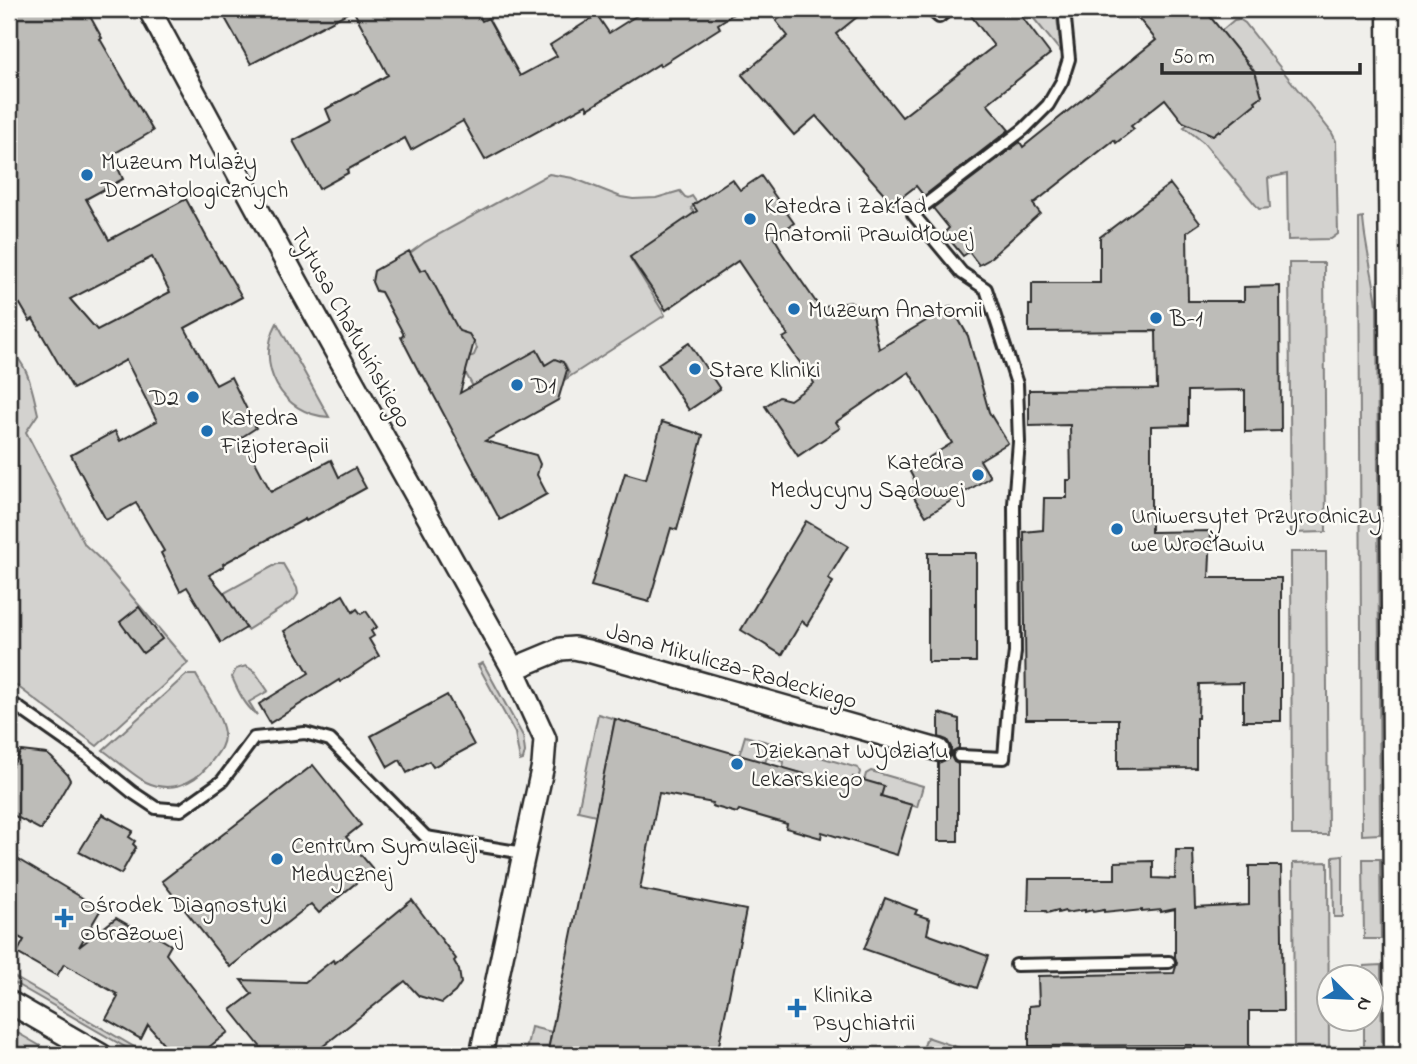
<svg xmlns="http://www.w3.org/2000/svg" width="1417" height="1064" font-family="'Indie Flower',sans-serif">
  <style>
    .green { fill: #d3d2cf; stroke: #7f7e7d; stroke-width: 2 }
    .building { fill: #bdbcb8; stroke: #2b2b2b; stroke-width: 2; fill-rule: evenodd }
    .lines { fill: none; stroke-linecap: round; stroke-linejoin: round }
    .service-casing { stroke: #2b2b2b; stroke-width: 16 }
    .minor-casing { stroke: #2b2b2b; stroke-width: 26 }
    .secondary-casing { stroke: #2b2b2b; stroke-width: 35 }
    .service { stroke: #fdfcf7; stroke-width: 10 }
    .minor { stroke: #fdfcf7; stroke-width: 21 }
    .secondary { stroke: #fdfcf7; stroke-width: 30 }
    .poi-dot { fill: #1f6fb2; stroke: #fdfcf7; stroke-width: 2.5 }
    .labels { text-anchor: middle; stroke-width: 5; stroke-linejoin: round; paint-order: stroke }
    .poi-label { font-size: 24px; fill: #2b2b2b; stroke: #fdfcf7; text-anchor: start }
    .street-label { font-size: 24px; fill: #2b2b2b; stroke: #fdfcf7 }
  </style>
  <rect width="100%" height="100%" fill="#f0efeb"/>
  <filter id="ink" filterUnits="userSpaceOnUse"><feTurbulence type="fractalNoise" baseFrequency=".0143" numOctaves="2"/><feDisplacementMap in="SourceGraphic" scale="14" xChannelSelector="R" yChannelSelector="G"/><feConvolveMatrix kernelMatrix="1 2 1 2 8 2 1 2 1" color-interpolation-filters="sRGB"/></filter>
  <g filter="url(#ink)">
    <!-- green -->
    <g class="green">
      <path d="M1026,9H1056L1061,52Z"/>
      <path d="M1239,19L1245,23L1332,133L1336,141L1338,234L1331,239L1288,240L1287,174L1268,178L1270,208L1259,209L1203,142L1184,127L1190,123L1208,132L1211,136L1219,130L1220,132L1256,103L1255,101L1262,95L1259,90L1255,72L1221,31L1234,20Z"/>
      <path d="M549,174L573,178L621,197L633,199L656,198L680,191L685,197L688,198L692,196L697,203L691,208L695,214L630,258L665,315L566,379L569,372L565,364L557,363L548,369L539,355L476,392L460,363L474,355L477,348L472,339H462L410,253L425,242Z"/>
      <path d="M1363,218C1365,248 1374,276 1377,306L1380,834L1362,835L1359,231V219Z"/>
      <path d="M1289,263H1324L1326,532L1291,533Z"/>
      <path d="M277,323L329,417C282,415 254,365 277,323Z"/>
      <path d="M9,349C29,365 32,390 38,414L26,432L85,545L101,560L188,663L97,746L9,680Z"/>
      <path d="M1291,552H1326L1328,835H1292Z"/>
      <path d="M277,564H283L297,588L298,594L294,600L247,630L224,593Z"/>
      <path d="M483,663L523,736L525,752L523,760L520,761L515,733L478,665Z"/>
      <path d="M246,666L255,672L268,691L249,702L257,715C245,706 238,691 232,677L236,669Z"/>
      <path d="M186,675H196C205,691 222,716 224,733C225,747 216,755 208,766C192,785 169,793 146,782C133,775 115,759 103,750Z"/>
      <path d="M598,714L615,719L596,815L578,811Z"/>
      <path d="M745,736L775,744V759L767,757L765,763L739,756Z"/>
      <path d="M789,748L858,768L860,772L858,779L853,778L850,787L783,768L784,762L780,761Z"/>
      <path d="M871,771L923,786L917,807L881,796L884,786L864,781L866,774Z"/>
      <path d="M1343,855V917H1334L1333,856Z"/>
      <path d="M1363,859H1380L1381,939H1364Z"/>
      <path d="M1328,862L1329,1055H1294L1293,863Z"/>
      <path d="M1381,965L1382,1055H1364V1019L1372,1018V976H1364V966Z"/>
      <path d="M9,974L148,1055H139L9,980Z"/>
      <path d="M531,1027L552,1032L547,1055H525Z"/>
      <path d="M9,1028L56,1055H9Z"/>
      <path d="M927,1037L980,1055H921Z"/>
    </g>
    <!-- building -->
    <g class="building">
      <path d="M9,9H86L102,38L100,39L153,131L112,155L123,179L86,199L109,240L186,199L220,262L221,261L242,297L185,328L216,385L231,377L256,428L242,437L271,492L331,460L339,477L355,468L366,488L306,521L305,519L223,564L224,566L209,575L224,593L246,628L221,643L187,587L180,591L161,553L164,551L136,503L106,520L71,455L115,431L120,441L157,421L126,360L73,389L33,319L30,321L20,304L15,307L9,295ZM152,257L170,292L97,330L70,299Z"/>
      <path d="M220,9H476L482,21L488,18L520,76L557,56L550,45L597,15L609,33L647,9H741L718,24L720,28L660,66L659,64L588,109L586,105L485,160L463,121L411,150L405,138L347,170L348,173L319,189L293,141L331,121L326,109L388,75L353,10L251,64Z"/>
      <path d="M791,9H867L836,34L902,117L994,46L966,9H1016L1050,54L987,104L1009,130L924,196L916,186L893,204L816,116L794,135L742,75L788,36L776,21Z"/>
      <path d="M1131,9H1204L1253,70L1256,75L1262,96L1255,101L1256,103L1220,132L1219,130L1213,135L1183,122L1165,99L1131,126L1134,129L1116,143L1114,140L1033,204L1040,213L988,260L979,265L969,252L963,256L944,233L949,228L933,208L1020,142L1023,147L1156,40Z"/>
      <path d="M761,176L794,223L774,237L781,249L780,250L820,308L850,302L872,315L879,349L951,306L968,336L989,412L1008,443L980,460L990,477L926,516L908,488L916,483L909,470L952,443L909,372L836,422L840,428L798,456L765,406L779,397L790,400L814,383L783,338L788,335L738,261L666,310L630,257L697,211L693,205L732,179L740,190Z"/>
      <path d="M1170,184L1200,223L1187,232L1188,301H1244V287L1280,286L1281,431L1245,432V390L1188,391V425L1151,426V532L1211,531L1209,578H1281V721H1243V683L1199,684L1198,718H1196V768L1118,769V719H1026L1024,532L1043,530L1044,498H1067V480H1071L1070,425L1029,426V390L1157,389L1156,331L1029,332V305H1032V283H1100V237Z"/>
      <path d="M409,251L420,271L426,269L459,331L469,334L474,342L460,393L537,350L545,365L555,359L563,362L567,370L558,400L485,441L536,455L540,464L537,475L547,494L500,520L423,375L421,376L401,337L404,335L381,292L376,291L372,282L374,271Z"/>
      <path d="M689,343L720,389L689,410L658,364Z"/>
      <path d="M662,422L703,435L677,530L671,528L649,602L591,586L625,473L646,479Z"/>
      <path d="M806,521L848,546L828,579L833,582L807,625L802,621L782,655L741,630Z"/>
      <rect x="928" y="553" width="48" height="109"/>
      <path d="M343,595L353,612L357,609L361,614L366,611L377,627L371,631L374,636L369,639L379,656L340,682L339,680L270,723L259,704L309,673L284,631Z"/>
      <path d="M139,607L162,639L143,653L120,622Z"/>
      <path d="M447,695L474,745L433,767L429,761L407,773L400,760L388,767L371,736Z"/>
      <path d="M939,713L959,719V748L953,751L951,756L954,762L958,764V841H938V763L948,759L951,753V747L947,740L939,737Z"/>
      <path d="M615,719L850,787L853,777L884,786L881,796L912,805L897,855L822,832L821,838L786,828L787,824L739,810L737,813L712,806L713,803L659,793L640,889L746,910L717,1055H547Z"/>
      <path d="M21,751L47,754L52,758L67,774L70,780L41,830L9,813V772Z"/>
      <path d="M313,765L361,825L346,837L373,869L319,913L311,904L230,967L162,881Z"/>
      <path d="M102,814L133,831L129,837L135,841L133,844L136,847L121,874L79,852Z"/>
      <path d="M1176,850H1193L1195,908L1249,905V866H1281L1283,1011H1249V1055H1195V1046L1191,1045L1029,1046V1006L1039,1005L1038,976L1174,973L1177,963L1175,957V909L1161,912V910L1142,912V910L1124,912L1123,910L1104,912V910L1093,912L1092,910L1085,912V910L1066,913L1065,911L1058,913V910L1047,913L1046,911H1028L1029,879H1115V862L1153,861V878L1175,879Z"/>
      <path d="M9,854L101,909L79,947L116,918L149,937L151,933L171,945L166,954L228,1032L199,1055H190L183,1047L173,1055L148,1025L141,1039L106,1019L118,997L116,995L117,994L64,964L57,976L17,953L24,940L9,932Z"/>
      <path d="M885,898L917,910L915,914L930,919L927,934L988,956L977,988L864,949Z"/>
      <path d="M412,900L456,959L454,961L459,970L461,983L455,992L442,1003L419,996L405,981L312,1055H267L231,1010L252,994L241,980L305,982L333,960L335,963Z"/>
    </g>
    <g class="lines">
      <defs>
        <g id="service">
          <path d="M930,9L939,17L949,9"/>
          <path d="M9,701L89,757L132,792L156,808L181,810L222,781L254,738L305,733L330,740L426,837L524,853"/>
          <path d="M959,756L1004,758L1008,707L1015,652L1014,504L1019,442L1017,384L986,289L962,273L913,214L1024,129L1048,105L1062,81L1069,59L1064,9"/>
          <path d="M1016,965L1169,962"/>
        </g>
        <g id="minor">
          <path d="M149,9L297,282L513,669L545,739L543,765L481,1055"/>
          <path d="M513,669L561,649L574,648L588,651L938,750"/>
          <path d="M9,1002L101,1055"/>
        </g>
        <path id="secondary" d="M1393,9L1400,1055"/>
      </defs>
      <!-- service casing -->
      <use href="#service" class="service-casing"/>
      <!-- minor casing -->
      <use href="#minor" class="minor-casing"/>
      <!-- secondary casing -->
      <use href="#secondary" class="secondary-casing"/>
      <!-- service -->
      <use href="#service" class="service"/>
      <!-- minor -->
      <use href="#minor" class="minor"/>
      <!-- secondary -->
      <use href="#secondary" class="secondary"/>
    </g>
  </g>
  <!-- markers -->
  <g class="poi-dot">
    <circle cx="87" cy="175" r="7"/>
    <circle cx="750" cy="219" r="7"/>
    <circle cx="794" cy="309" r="7"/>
    <circle cx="1156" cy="318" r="7"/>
    <circle cx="695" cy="369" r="7"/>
    <circle cx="517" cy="385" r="7"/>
    <circle cx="193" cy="397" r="7"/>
    <circle cx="207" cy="431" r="7"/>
    <circle cx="978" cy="475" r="7"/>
    <circle cx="1117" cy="529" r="7"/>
    <circle cx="737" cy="764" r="7"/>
    <circle cx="277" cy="859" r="7"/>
    <path d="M60.5 907.5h7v7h7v7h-7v7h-7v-7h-7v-7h7z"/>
    <path d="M793.5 997.5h7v7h7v7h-7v7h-7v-7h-7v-7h7z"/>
  </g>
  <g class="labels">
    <!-- poi labels -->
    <g class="poi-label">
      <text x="101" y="169">Muzeum Mulaży<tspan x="101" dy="28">Dermatologicznych</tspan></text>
      <text x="764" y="213">Katedra i Zakład<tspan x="764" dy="28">Anatomii Prawidłowej</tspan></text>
      <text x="808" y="317">Muzeum Anatomii</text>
      <text x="1170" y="326">B-1</text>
      <text x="709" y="377">Stare Kliniki</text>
      <text x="531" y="393">D1</text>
      <text x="179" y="405" text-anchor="end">D2</text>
      <text x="221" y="425">Katedra<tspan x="221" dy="28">Fizjoterapii</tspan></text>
      <text x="964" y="469" text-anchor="end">Katedra<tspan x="964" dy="28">Medycyny Sądowej</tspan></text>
      <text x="1131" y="523">Uniwersytet Przyrodniczy<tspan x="1131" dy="28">we Wrocławiu</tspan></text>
      <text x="751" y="758">Dziekanat Wydziału<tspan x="751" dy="28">Lekarskiego</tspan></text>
      <text x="291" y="853">Centrum Symulacji<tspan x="291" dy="28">Medycznej</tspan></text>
      <text x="80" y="912">Ośrodek Diagnostyki<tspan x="80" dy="28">Obrazowej</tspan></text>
      <text x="813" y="1002">Klinika<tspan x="813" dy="28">Psychiatrii</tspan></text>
    </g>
    <!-- street labels -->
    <g class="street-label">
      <text transform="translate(352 327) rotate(61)" y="8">Tytusa Chałubińskiego</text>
      <text transform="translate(732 665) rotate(16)" y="8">Jana Mikulicza-Radeckiego</text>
    </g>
  </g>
  <!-- margin -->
  <rect width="1417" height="1064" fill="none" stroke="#fdfcf7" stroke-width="35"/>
  <rect x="18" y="18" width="1382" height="1029" fill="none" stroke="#2b2b2b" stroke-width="2.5" filter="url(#ink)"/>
  <!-- north arrow -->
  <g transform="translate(1350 998) rotate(114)"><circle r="33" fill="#fdfcf7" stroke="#a9a8a5" stroke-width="2"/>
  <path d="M0-5L12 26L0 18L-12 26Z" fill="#1f6fb2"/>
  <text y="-10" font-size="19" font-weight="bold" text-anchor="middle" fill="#2b2b2b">N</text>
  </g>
  <!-- scale -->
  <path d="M1162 63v10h198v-10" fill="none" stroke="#2b2b2b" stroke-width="3.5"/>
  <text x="1172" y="63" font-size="21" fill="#2b2b2b" stroke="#fdfcf7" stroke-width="5" paint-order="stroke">50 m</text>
</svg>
